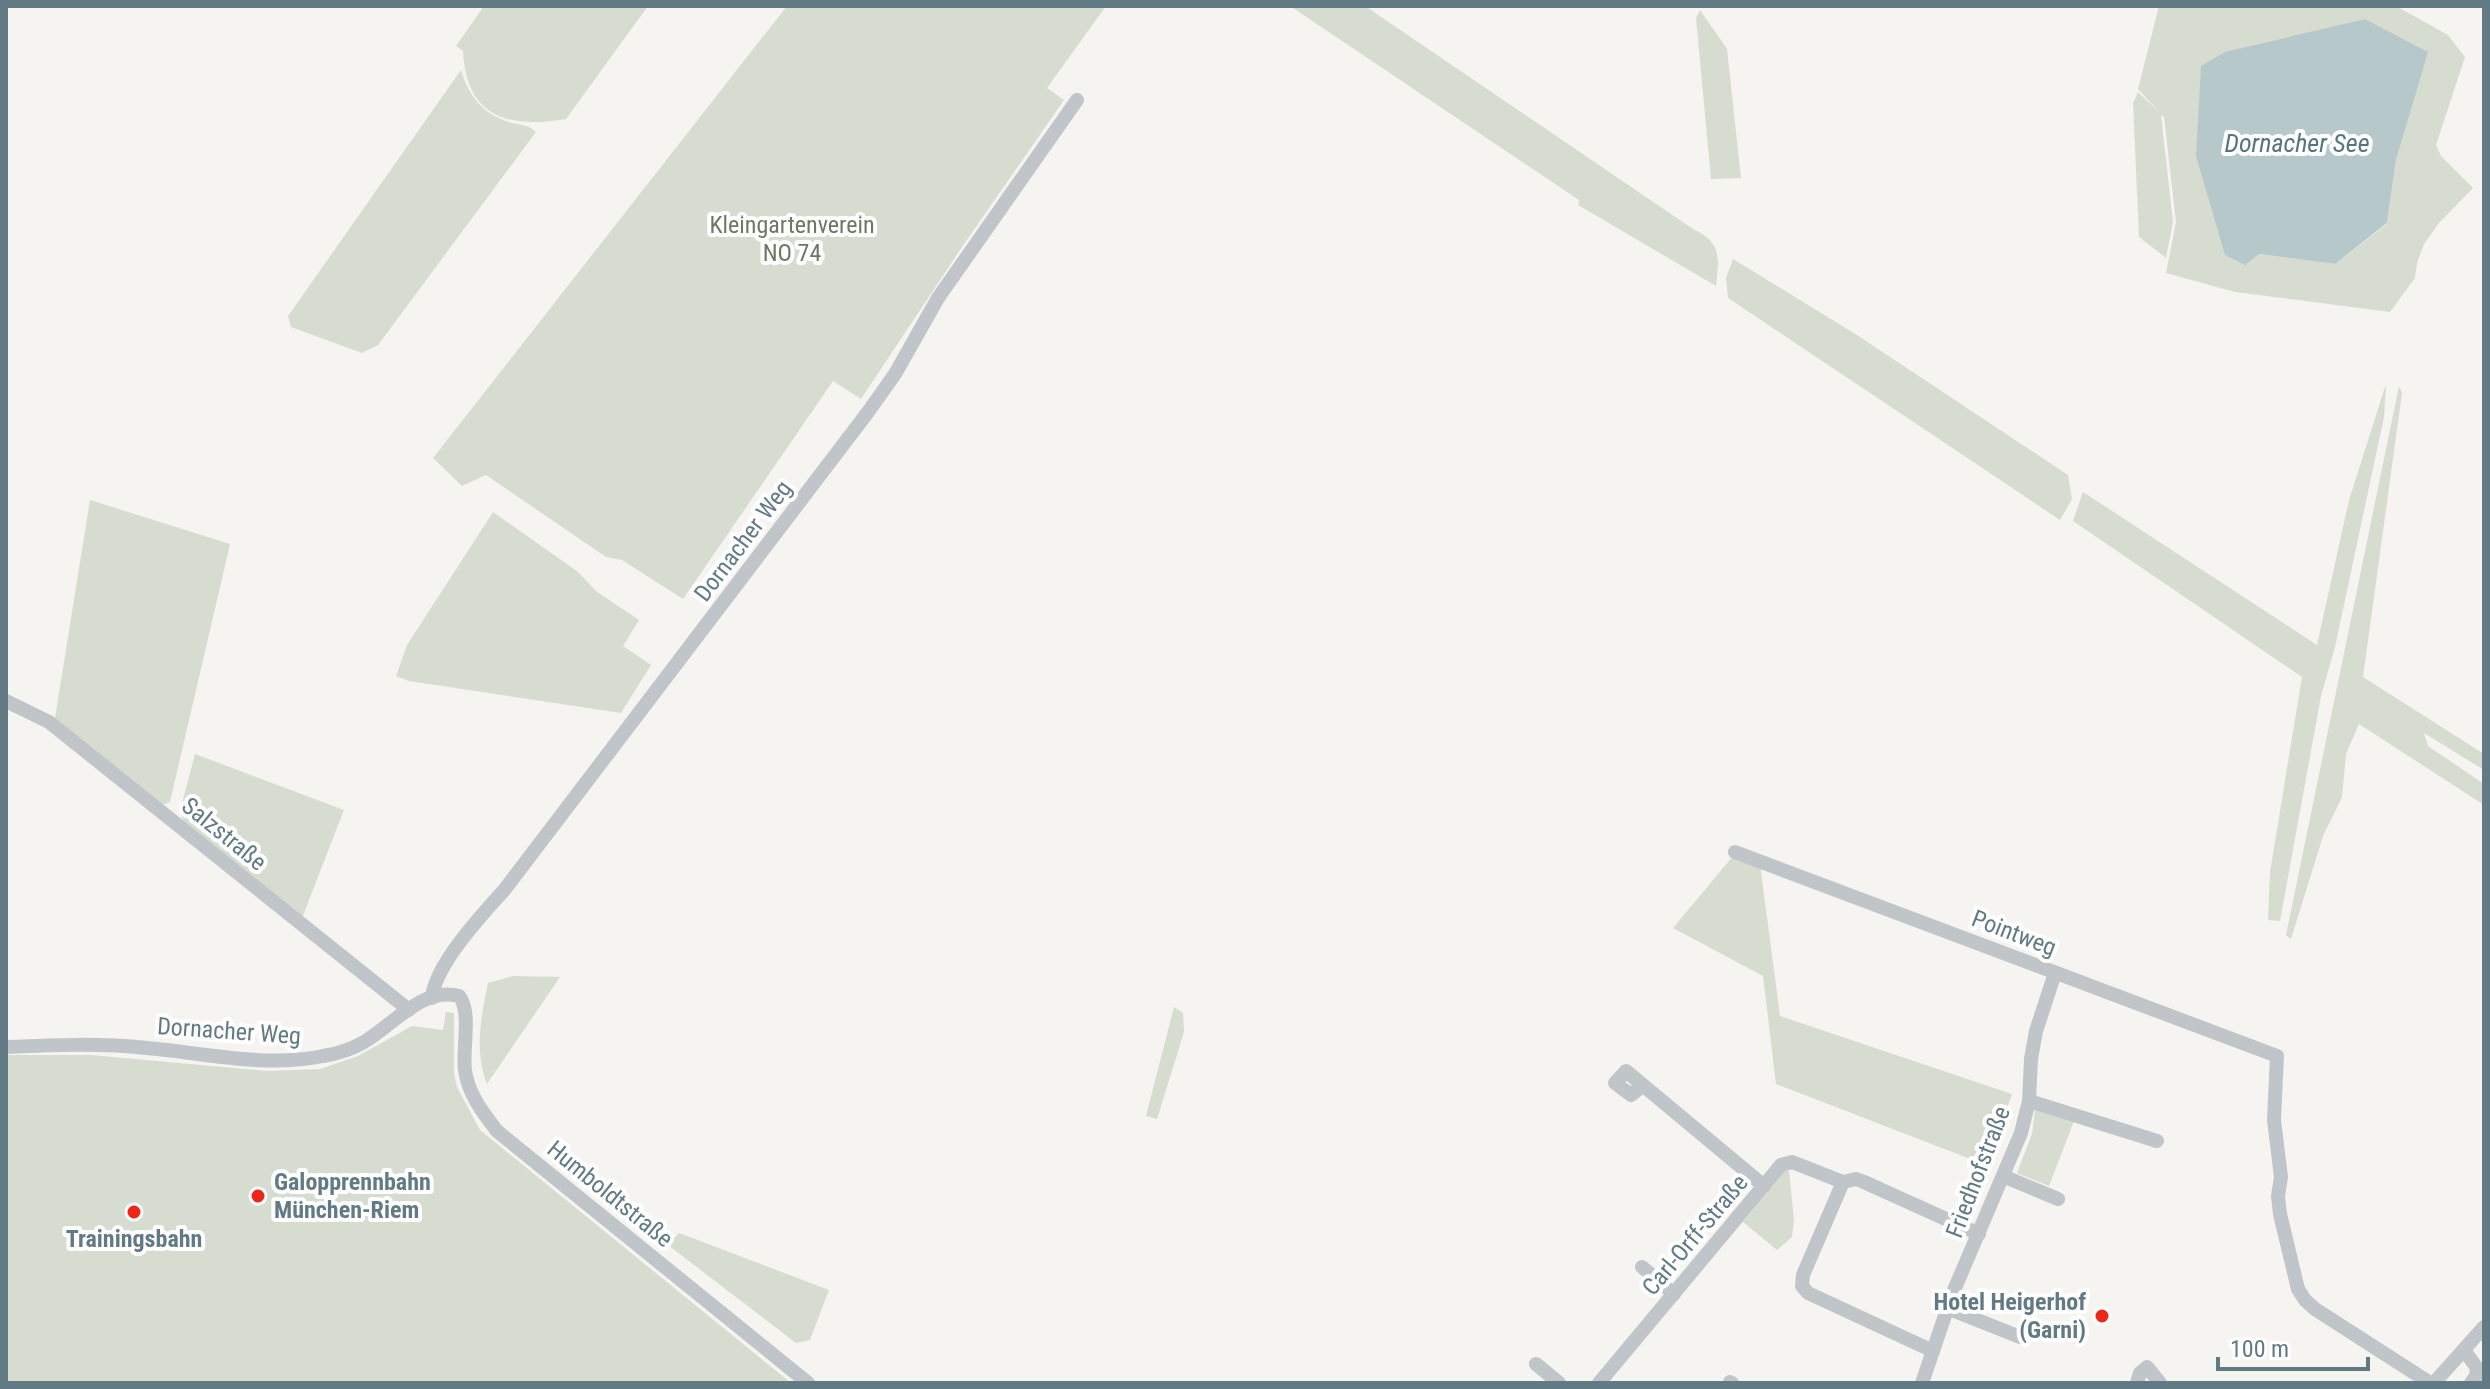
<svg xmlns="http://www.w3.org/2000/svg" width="2490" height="1389" font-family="'Roboto Condensed',sans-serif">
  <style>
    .green { fill: #d7dcd1; fill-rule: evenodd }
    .water { fill: #b7c8ca }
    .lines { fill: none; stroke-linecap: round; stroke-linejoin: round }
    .minor { stroke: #bfc5c8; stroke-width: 14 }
    .poi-dot { fill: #ee2617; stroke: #fff; stroke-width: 3 }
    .labels { text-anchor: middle; stroke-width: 8; stroke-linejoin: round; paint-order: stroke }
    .park-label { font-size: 24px; fill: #6a7a61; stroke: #fff }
    .street-label { font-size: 24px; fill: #627a84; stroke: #fff }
    .poi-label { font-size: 24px; font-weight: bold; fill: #627a84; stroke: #fff; text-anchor: start }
    .water-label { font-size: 26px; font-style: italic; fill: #58767a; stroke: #fff }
  </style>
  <rect width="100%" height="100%" fill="#f5f4f0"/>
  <!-- green -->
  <g class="green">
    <path d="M484,6H648L566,119C508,129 466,117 463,51L456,46Z"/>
    <path d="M787,6H1106L1047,88L1064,100L962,247L861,399L833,381L683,599L622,560L606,557L486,475L462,486L433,458Z"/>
    <path d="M1290,6H1365L1693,229C1722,243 1719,257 1716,286L1578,205L1579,200Z"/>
    <path d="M2159,6H2396L2448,35L2465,57L2436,145L2441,156L2473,188L2439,223L2424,244L2417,263L2415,278L2390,312L2235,292L2166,273L2176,222L2164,117L2161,115L2173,222L2166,258L2139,237L2133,103L2138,92L2159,112L2138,89ZM2365,19L2427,52L2396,160L2387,224L2335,264L2259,254L2309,34Z"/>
    <path d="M1700,10L1727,49L1741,178L1711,179L1696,18Z"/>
    <path d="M461,70C469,97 484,115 512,123C522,125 529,125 536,132L378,345L362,353L291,327L288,316Z"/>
    <path d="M1733,259L1857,335L2068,475L2072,499L2060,520L1728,298L1726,278Z"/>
    <path d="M2386,384L2384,417L2335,647L2321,696L2280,921L2268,920L2270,872L2302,677L2073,521L2083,492L2317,645L2349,500Z"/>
    <path d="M2399,386L2402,393L2363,677L2484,754V770L2424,733L2428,746L2484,784V805L2359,724L2346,754L2342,797L2323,836L2291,939L2286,935Z"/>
    <path d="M90,500L230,544L170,802L159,806L55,718Z"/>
    <path d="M493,512L578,572L597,592L639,620L623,646L651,665L621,713L409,681L396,676L407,645Z"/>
    <path d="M195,754L344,810L302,918L184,824L180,811Z"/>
    <path d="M1734,855L1760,864L1780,1016L2012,1094L1986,1165L1776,1084L1763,976L1673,928Z"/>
    <path d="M513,976L560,977L487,1084C474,1051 481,1017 488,983Z"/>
    <path d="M1174,1007L1183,1013L1184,1032L1157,1119L1146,1116Z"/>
    <path d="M446,1012L454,1013V1073L457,1087L480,1130L791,1383H6V1055H91L267,1071L320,1069L358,1056L412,1026L443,1030Z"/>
    <path d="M2035,1110L2074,1121L2049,1186L2017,1173L2032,1134Z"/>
    <path d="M1785,1171H1789L1794,1220L1792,1237L1777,1250L1743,1222Z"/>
    <path d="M679,1233L829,1290L810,1340L796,1343L668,1245Z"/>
  </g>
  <!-- water -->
  <path class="water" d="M2365,19L2428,52L2396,160L2387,223L2335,264L2259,254L2245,265L2225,255L2196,156L2201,66L2225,52Z"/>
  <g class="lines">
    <!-- minor -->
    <g class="minor">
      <path d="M6,701L49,722L409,1010"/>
      <path d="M1735,852L2277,1056L2274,1120L2281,1177L2278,1196L2280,1214L2298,1289L2305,1300L2315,1309L2430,1383"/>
      <path d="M432,998C435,964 483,914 505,889L868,412L895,374L938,298L1077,100"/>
      <path d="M6,1047C53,1045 100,1043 147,1048C205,1053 265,1068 323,1056C336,1054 352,1049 364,1042C392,1026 423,986 459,996C472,1011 462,1050 465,1070C468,1094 483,1113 497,1131L808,1383"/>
      <path d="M1643,1085L1631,1095L1615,1083L1626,1071L1764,1186"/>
      <path d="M2029,1101L2157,1141"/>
      <path d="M2003,1176L2058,1199"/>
      <path d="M1642,1267L1674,1294"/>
      <path d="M1947,1308L2020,1337"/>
      <path d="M2464,1350L2477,1368L2476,1376L2471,1383"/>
      <path d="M1933,1351L1808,1293L1802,1286L1803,1275L1843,1182L1856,1179L1864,1182L1979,1234"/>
      <path d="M1536,1364L1559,1383"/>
      <path d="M1730,1382L1732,1383"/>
      <path d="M1599,1383L1781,1165L1792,1162L1843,1182"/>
      <path d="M1922,1383L1952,1295L2021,1133L2029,1101L2031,1059L2036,1031L2055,973"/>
      <path d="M2137,1383L2140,1373L2147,1367L2160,1383"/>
      <path d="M2434,1383L2484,1327"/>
    </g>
  </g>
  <!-- markers -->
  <g class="poi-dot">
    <circle cx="258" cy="1196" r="8"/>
    <circle cx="134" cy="1212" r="8"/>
    <circle cx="2102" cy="1316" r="8"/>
  </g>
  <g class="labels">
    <!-- park labels -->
    <g class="park-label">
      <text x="792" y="233">Kleingartenverein<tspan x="792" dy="28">NO 74</tspan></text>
    </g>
    <!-- street labels -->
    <g class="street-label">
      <text transform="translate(743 541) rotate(-53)" y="8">Dornacher Weg</text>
      <text transform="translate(224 834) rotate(39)" y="8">Salzstraße</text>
      <text transform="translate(2014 933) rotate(21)" y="8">Pointweg</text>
      <text transform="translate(229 1031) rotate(4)" y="8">Dornacher Weg</text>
      <text transform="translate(1978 1172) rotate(-69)" y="8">Friedhofstraße</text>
      <text transform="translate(610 1194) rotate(39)" y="8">Humboldtstraße</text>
      <text transform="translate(1695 1235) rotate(-50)" y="8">Carl-Orff-Straße</text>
    </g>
    <!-- poi labels -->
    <g class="poi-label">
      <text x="274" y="1190">Galopprennbahn<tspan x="274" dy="28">München-Riem</tspan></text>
      <text x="134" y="1247" text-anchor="middle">Trainingsbahn</text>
      <text x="2086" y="1310" text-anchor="end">Hotel Heigerhof<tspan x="2086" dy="28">(Garni)</tspan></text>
    </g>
    <!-- water labels -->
    <g class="water-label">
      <text x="2297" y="152">Dornacher See</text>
    </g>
  </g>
  <!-- border -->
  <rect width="2490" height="1389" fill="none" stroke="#627a84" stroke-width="16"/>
  <!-- scale -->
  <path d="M2218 1357v12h150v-12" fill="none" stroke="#627a84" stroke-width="4"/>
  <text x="2230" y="1357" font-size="24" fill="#627a84" stroke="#ffffff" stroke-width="6" paint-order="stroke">100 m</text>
</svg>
